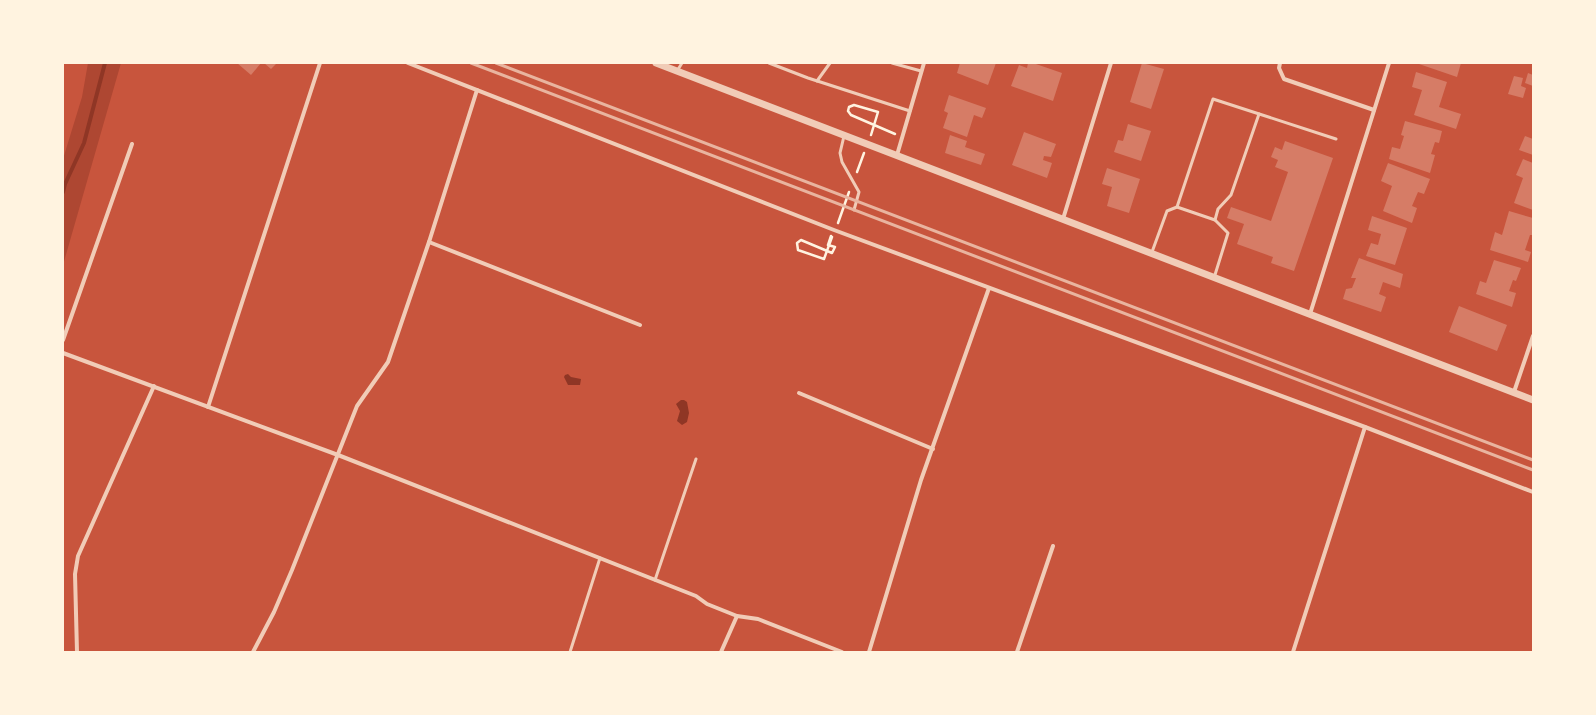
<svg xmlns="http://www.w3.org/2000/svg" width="1596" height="715" font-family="Roboto,sans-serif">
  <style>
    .green { fill: #ae4732 }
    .water { fill: #8f3625 }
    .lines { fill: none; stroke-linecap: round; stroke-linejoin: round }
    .stream { stroke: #8f3625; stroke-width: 4 }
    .building { fill: #d67c66 }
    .path { stroke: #fff3e0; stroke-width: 2.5 }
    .service { stroke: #f1ccb7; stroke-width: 3 }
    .minor { stroke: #f1ccb7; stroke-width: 4 }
    .tertiary { stroke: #f1ccb7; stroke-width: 7 }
    .rail { stroke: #e9b49f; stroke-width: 3 }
  </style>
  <rect width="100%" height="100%" fill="#c8553d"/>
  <!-- green -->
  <path class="green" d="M88,63H121L63,265V159L82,97Z"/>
  <!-- water -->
  <g class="water">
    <path d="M568,374L571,377L581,379L580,385H568L564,377L565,375Z"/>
    <path d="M681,400H684L687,402L689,413L687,422L682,425L677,421L680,411L676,404Z"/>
  </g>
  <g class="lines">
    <!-- stream -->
    <path class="stream" d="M63,192L65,184L84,143L105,63"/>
  </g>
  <!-- building -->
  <g class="building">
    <path d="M237,63H261L251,75Z"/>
    <path d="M264,63H277L271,69Z"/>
    <path d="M960,63H996L988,85L957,73Z"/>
    <path d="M1028,63H1033L1062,73L1053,101L1011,86L1019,65L1027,68Z"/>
    <path d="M1142,63L1164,69L1151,109L1130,102Z"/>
    <path d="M1420,63H1461L1457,77L1419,64Z"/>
    <path d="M1416,72L1447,82L1439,107L1461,114L1456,129L1414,115L1422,90L1412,87Z"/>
    <path d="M1528,73L1533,75V86L1525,83Z"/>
    <path d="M1514,76L1523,78L1521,86L1526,88L1523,98L1508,94Z"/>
    <path d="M949,95L986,108L982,118L974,115L967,137L943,128L948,113L944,111Z"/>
    <path d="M1405,121L1442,131L1439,143L1435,142L1431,154L1435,155L1430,173L1389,159L1392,147L1400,149L1404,136L1401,135Z"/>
    <path d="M1128,124L1151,131L1141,161L1114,152L1118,140L1123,141Z"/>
    <path d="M1024,132L1056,144L1051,157L1044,156L1043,160L1052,163L1047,178L1012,165Z"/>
    <path d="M950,135L967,141L965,147L985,154L981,165L945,153Z"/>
    <path d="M1525,136L1533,139V155L1519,150Z"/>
    <path d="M1285,141L1333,158L1294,271L1271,263L1273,257L1237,244L1244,224L1227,218L1231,207L1271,221L1288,172L1275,167L1278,160L1271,157L1275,147L1282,150Z"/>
    <path d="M1523,159L1533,163V210L1514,203L1523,178L1516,175Z"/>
    <path d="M1388,163L1430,179L1424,194L1418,192L1412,206L1417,208L1412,223L1383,211L1392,186L1381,181Z"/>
    <path d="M1107,168L1140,179L1129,213L1107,206L1112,187L1102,184Z"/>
    <path d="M1509,211L1533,218V235H1530L1525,250L1531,252L1528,262L1490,250L1495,232L1502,235Z"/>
    <path d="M1372,216L1407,228L1395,265L1366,256L1371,243L1378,245L1381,234L1368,230Z"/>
    <path d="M1359,258L1403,274L1400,288L1383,282L1379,294L1386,297L1381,312L1343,299L1346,289L1352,288L1356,278H1351Z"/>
    <path d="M1494,260L1521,268L1516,281L1513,280L1509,291L1516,293L1512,307L1476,294L1480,281L1486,283Z"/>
    <path d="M1459,306L1507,325L1497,351L1449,332Z"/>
  </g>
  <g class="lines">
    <!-- path -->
    <g class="path">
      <path d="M871,135L878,112L854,105L849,107L848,111L851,115L895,134"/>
      <path d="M857,172L864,153"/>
      <path d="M838,223L849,192"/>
      <path d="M831,236L828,245L835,247L832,253L801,240L797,243L798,250L824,259L832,237"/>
    </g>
    <!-- service -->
    <g class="service">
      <path d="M769,63L808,78L910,111"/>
      <path d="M892,63L921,71"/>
      <path d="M677,71L682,63"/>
      <path d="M817,81L830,63"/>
      <path d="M844,136L840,153L842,162L859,192L854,210"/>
      <path d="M1177,207L1213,99L1336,139"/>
      <path d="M1215,220L1218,209L1231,195L1259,114"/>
      <path d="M1152,252L1167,211L1177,207L1215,220L1228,233L1214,278"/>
      <path d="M655,580L696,459"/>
      <path d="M570,652L600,558"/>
    </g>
    <!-- minor -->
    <g class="minor">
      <path d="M408,63L834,230L1365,427L1533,492"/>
      <path d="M1280,63L1279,68L1284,79L1374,110"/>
      <path d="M897,155L924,63"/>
      <path d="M1063,219L1111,63"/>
      <path d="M429,242L640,325"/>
      <path d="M1310,314L1389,63"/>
      <path d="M63,340L132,144"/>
      <path d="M63,353L338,455L696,596L707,604L737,616L758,619L842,652"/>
      <path d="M1514,392L1533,336"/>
      <path d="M799,393L933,449"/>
      <path d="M208,407L320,63"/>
      <path d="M77,652L75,574L78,556L154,386"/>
      <path d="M253,652L274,612L292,570L357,406L388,362L429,242L477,90"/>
      <path d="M721,652L737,616"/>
      <path d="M869,652L921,480L989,288"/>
      <path d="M1017,652L1053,546"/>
      <path d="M1293,652L1365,427"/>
    </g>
    <!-- tertiary -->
    <path class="tertiary" d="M656,63L1533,400"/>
    <!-- rail -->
    <g class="rail">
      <path d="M471,63L1533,470"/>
      <path d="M496,63L1533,460"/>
    </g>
  </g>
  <!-- border -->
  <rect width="1596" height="715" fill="none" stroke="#fff3e0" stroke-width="128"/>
</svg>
